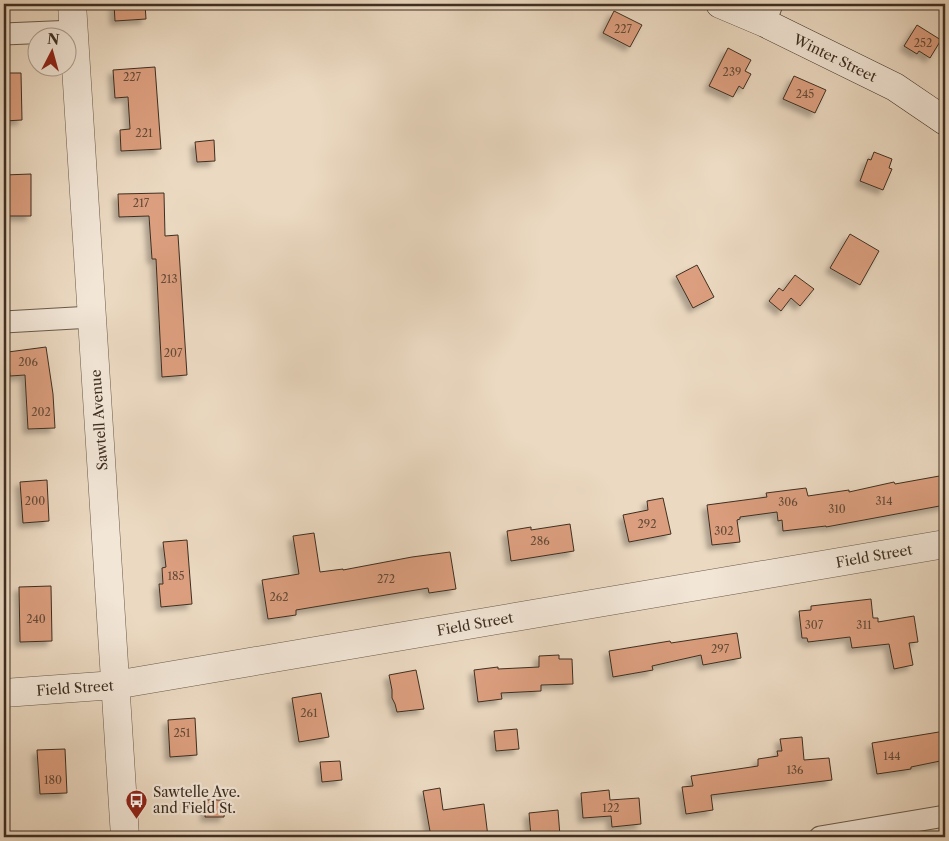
<svg xmlns="http://www.w3.org/2000/svg" width="949" height="841" font-family="'Libre Caslon Text',serif">
  <style>
    .building { fill: #db9e7e; stroke: #3e2f21; filter: url(#shadow) }
    .lines { fill: none; stroke-linecap: round; stroke-linejoin: round }
    .minor-casing { stroke: #695a49; stroke-width: 23 }
    .tertiary-casing { stroke: #695a49; stroke-width: 29 }
    .secondary-casing { stroke: #3e2f21; stroke-width: 29 }
    .minor { stroke: #f2e6d7; stroke-width: 21 }
    .tertiary { stroke: #f2e6d7; stroke-width: 28 }
    .secondary { stroke: #f2e6d7; stroke-width: 28 }
    .labels { text-anchor: middle; stroke-width: 4.5; stroke-linejoin: round; paint-order: stroke }
    .number-label { font-size: 11px; fill: #654b38 }
    .street-label { font-size: 14px; fill: #3e2f21; stroke: #f2e6d7 }
    .poi-label { font-size: 14px; fill: #3e2f21; stroke: #f2e6d7; text-anchor: start }
  </style>
  <defs>
    <filter id="shadow"><feDropShadow dx="-4.5" dy="4.5" stdDeviation="2.5" flood-color="#0004"/></filter>
  </defs>
  <rect width="100%" height="100%" fill="#ebd9c1"/>
  <filter id="stains"><feTurbulence type="fractalNoise" baseFrequency=".004" numOctaves="4"/><feColorMatrix values="0 0 0 0 .2 0 0 0 0 .09 0 0 0 0 .02 0 0 0 .5 -.17"/></filter>
  <radialGradient id="worn" r=".72"><stop offset=".6" stop-color="#630" stop-opacity="0"/><stop offset="1" stop-color="#630" stop-opacity=".3"/></radialGradient>
  <!-- building -->
  <g class="building">
    <path d="M114,4H145L146,19L115,21Z"/>
    <path d="M614,11L642,25L630,47L603,33Z"/>
    <path d="M917,25L941,40L930,58L919,51L917,54L904,46Z"/>
    <path d="M728,48L751,60L745,71L751,74L743,89L739,86L733,97L709,86Z"/>
    <path d="M155,67L161,149L121,151L120,130L130,129L128,97L115,98L113,70Z"/>
    <path d="M4,73H21L22,120L4,121Z"/>
    <path d="M794,76L826,90L815,113L783,99Z"/>
    <path d="M214,140L215,161L197,162L195,142Z"/>
    <path d="M874,152L892,159L889,168L892,169L883,190L860,181L868,159L871,160Z"/>
    <path d="M31,174V216H4V175Z"/>
    <path d="M164,193L165,236L178,235L187,375L162,377L156,259H152L149,216L119,217L118,194Z"/>
    <path d="M850,234L879,251L860,285L830,268Z"/>
    <path d="M697,265L714,297L693,308L676,276Z"/>
    <path d="M795,275L814,289L800,306L791,298L781,311L769,301L779,288L783,291Z"/>
    <path d="M46,347L53,394L55,428L28,429L25,375L10,376L8,352Z"/>
    <path d="M945,475V505L826,527V526L783,531L782,520L778,521L777,512L740,517V519L737,520L740,542L712,545L707,505L767,497L766,493L806,488L808,496L849,490V492L894,482L895,484Z"/>
    <path d="M47,480L49,521L23,523L20,482Z"/>
    <path d="M663,498L671,534L629,542L623,515L648,510L647,501Z"/>
    <path d="M570,524L574,551L511,561L507,531L531,527V530Z"/>
    <path d="M314,533L320,572L343,569V570L412,557L450,552L456,589L429,593L428,588L296,610V615L268,619L262,580L299,574L293,536Z"/>
    <path d="M187,540L192,604L161,607L159,584H163L162,568L166,567L163,542Z"/>
    <path d="M51,586L52,641L20,642L19,587Z"/>
    <path d="M871,599L873,618H878V622L914,616L918,642L909,643L913,665L894,669L889,644L852,648L850,637L808,642L807,638H802L799,611L811,610V606Z"/>
    <path d="M737,633L741,658L703,665L701,655L652,666L653,670L613,677L609,651L670,641L671,643Z"/>
    <path d="M559,655V659H572L573,684L541,685V691L501,693L502,699L478,702L474,670L498,667V669L539,667V656Z"/>
    <path d="M416,670L424,709L397,712L395,704L392,698V690L389,675Z"/>
    <path d="M321,693L329,737L299,742L292,698Z"/>
    <path d="M195,718L197,755L170,757L168,720Z"/>
    <path d="M517,729L519,749L496,751L494,731Z"/>
    <path d="M945,731V760L911,767V769L877,774L872,743Z"/>
    <path d="M802,737L804,760L829,758L832,780L711,795L713,810L686,814L682,787L693,786L691,776L758,766V759L778,756L777,751H782L780,739Z"/>
    <path d="M65,749L67,793L40,794L37,750Z"/>
    <path d="M340,761L342,780L322,782L320,762Z"/>
    <path d="M440,788L443,810L484,804L488,837H431L423,791Z"/>
    <path d="M609,790L610,800L639,798L641,824L612,827L611,816L583,818L581,793Z"/>
    <path d="M206,800H225L224,817H205Z"/>
    <path d="M558,810L560,836L531,837L529,813Z"/>
  </g>
  <g class="lines">
    <defs>
      <g id="minor">
        <path d="M765,23L772,4"/>
        <path d="M4,34L75,31"/>
        <path d="M4,322L92,317"/>
        <path d="M820,837L945,816"/>
      </g>
      <g id="tertiary">
        <path d="M72,4L125,837"/>
        <path d="M4,693L115,685L945,544"/>
      </g>
      <path id="secondary" d="M720,4L765,23L895,87L945,121"/>
    </defs>
    <!-- minor casing -->
    <use href="#minor" class="minor-casing"/>
    <!-- tertiary casing -->
    <use href="#tertiary" class="tertiary-casing"/>
    <!-- secondary casing -->
    <use href="#secondary" class="secondary-casing"/>
    <!-- minor -->
    <use href="#minor" class="minor"/>
    <!-- tertiary -->
    <use href="#tertiary" class="tertiary"/>
    <!-- secondary -->
    <use href="#secondary" class="secondary"/>
  </g>
  <!-- icons -->
  <defs>
    <symbol id="bus-pin" viewBox="-11 -11 22 30"><path d="M0 17L-7.5 6A9.5 9.5 0 1 1 7.5 6Z" fill="#8f2418" stroke="#f2e6d7"/><path d="M-5-6H5V4H4V6H2V4H-2V6H-4V4H-5ZM-3.5-4V0h7V-4ZM-3.5 1.2v1.5H-2V1.2ZM2 1.2v1.5H3.5V1.2Z" fill="#fff"/></symbol>
  </defs>
  <g fill-rule="evenodd">
    <use href="#bus-pin" x="124" y="788" width="25" height="34"/>
  </g>
  <g class="labels">
    <!-- number labels -->
    <g class="number-label">
      <text x="623" y="33">227</text>
      <text x="923" y="47">252</text>
      <text x="732" y="76">239</text>
      <text x="132" y="81">227</text>
      <text x="805" y="98">245</text>
      <text x="144" y="137">221</text>
      <text x="141" y="207">217</text>
      <text x="169" y="283">213</text>
      <text x="173" y="357">207</text>
      <text x="28" y="366">206</text>
      <text x="41" y="416">202</text>
      <text x="35" y="505">200</text>
      <text x="884" y="505">314</text>
      <text x="788" y="506">306</text>
      <text x="837" y="513">310</text>
      <text x="647" y="528">292</text>
      <text x="724" y="535">302</text>
      <text x="540" y="545">286</text>
      <text x="176" y="580">185</text>
      <text x="386" y="583">272</text>
      <text x="279" y="601">262</text>
      <text x="36" y="623">240</text>
      <text x="814" y="629">307</text>
      <text x="864" y="629">311</text>
      <text x="720" y="653">297</text>
      <text x="309" y="717">261</text>
      <text x="182" y="737">251</text>
      <text x="892" y="760">144</text>
      <text x="795" y="774">136</text>
      <text x="53" y="784">180</text>
      <text x="611" y="812">122</text>
    </g>
    <!-- street labels -->
    <g class="street-label">
      <text transform="translate(835 58) rotate(26)" y="5">Winter Street</text>
      <text transform="translate(99 420) rotate(-94)" y="5">Sawtell Avenue</text>
      <text transform="translate(874 556) rotate(-10)" y="5">Field Street</text>
      <text transform="translate(475 624) rotate(-10)" y="5">Field Street</text>
      <text transform="translate(75 688) rotate(-4)" y="5">Field Street</text>
    </g>
    <!-- poi labels -->
    <g class="poi-label">
      <text x="153" y="797">Sawtelle Ave.<tspan x="153" dy="16">and Field St.</tspan></text>
    </g>
  </g>
  <!-- margin -->
  <rect width="949" height="841" fill="none" stroke="#ebd9c1" stroke-width="20"/>
  <rect x="5" y="5" width="939" height="831" fill="none" stroke="#3e2f21" stroke-width="2.5"/>
  <rect x="10" y="10" width="929" height="821" fill="none" stroke="#3e2f21"/>
  <!-- north arrow -->
  <g transform="translate(52 52) rotate(6)"><circle r="24" fill="#f2e6d7" stroke="#aa9d8e"/>
  <path d="M0-4L9 19L0 12L-9 19Z" fill="#8f2418"/>
  <text y="-8" font-size="14" font-weight="bold" text-anchor="middle" fill="#3e2f21">N</text>
  </g>
  <rect width="100%" height="100%" filter="url(#stains)"/>
  <rect width="100%" height="100%" fill="url(#worn)"/>
</svg>
